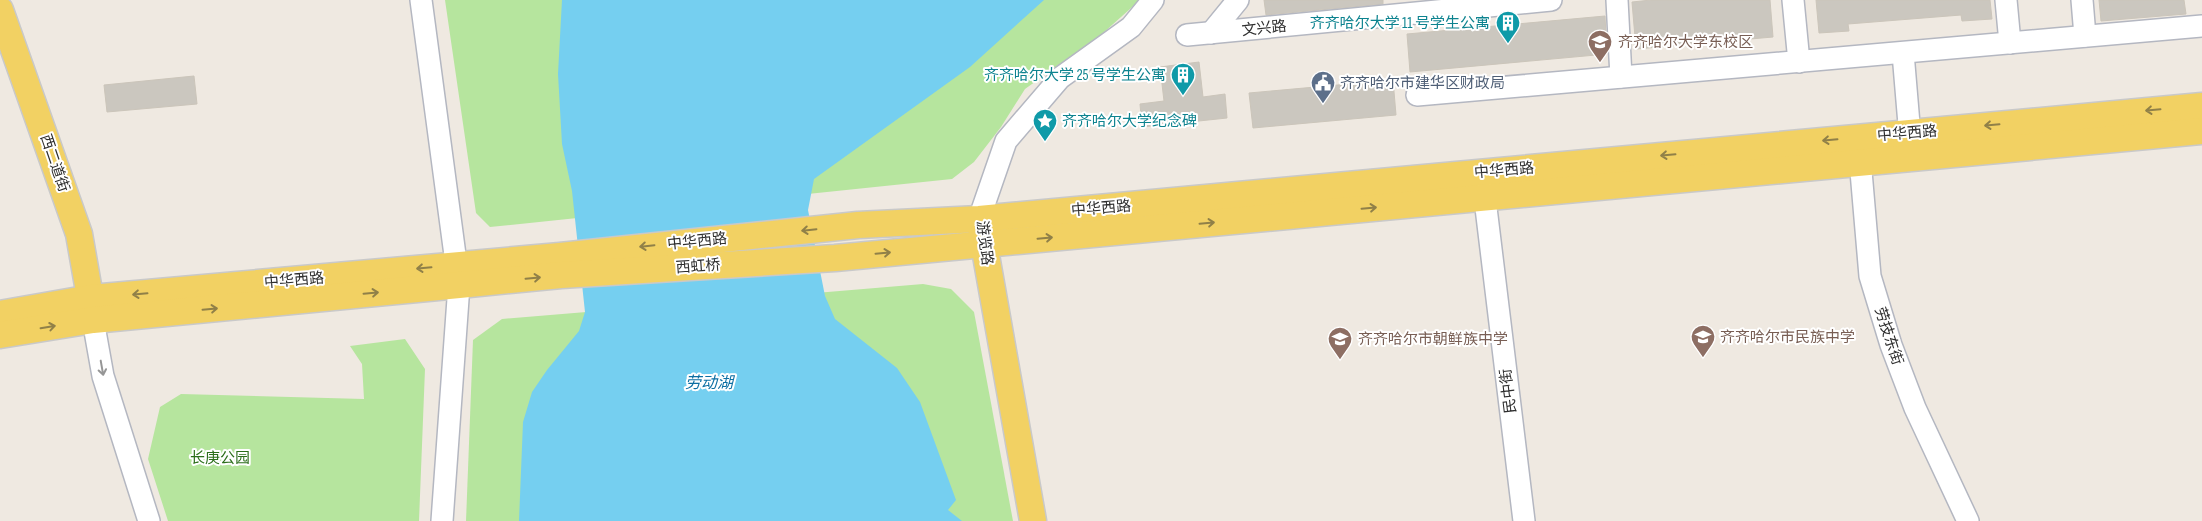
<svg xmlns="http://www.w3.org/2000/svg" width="2202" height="521" font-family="'Sofia Sans Condensed','Noto Sans SC',sans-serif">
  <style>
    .green { fill: #b6e59e }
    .water { fill: #75cff0 }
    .building { fill: #cbc7bf; stroke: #cbc5ba }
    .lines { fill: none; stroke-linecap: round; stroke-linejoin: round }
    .minor-casing { stroke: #b4b7c1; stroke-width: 24 }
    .major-casing { stroke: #c9c9c9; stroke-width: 29 }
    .minor { stroke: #fff; stroke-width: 21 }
    .major { stroke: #f2d163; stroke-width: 26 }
    .oneway { stroke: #908048 }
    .oneway2 { stroke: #969696 }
    .labels { text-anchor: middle; stroke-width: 4; stroke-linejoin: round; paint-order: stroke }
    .culture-label { font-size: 15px; fill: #0d838f; stroke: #fff; text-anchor: end }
    .street-label { font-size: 15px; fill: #2e2e2e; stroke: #fff }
    .education-label { font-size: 15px; fill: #785e54; stroke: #fff; text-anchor: start }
    .service-label { font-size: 15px; fill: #4e5e75; stroke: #fff; text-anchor: start }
    .park-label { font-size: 15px; fill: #2c6e1b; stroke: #fff }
    .water-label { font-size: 16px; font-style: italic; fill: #0d6fa3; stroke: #fff }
  </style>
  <rect width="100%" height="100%" fill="#efe9e1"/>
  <!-- green -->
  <g class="green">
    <path d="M445,0H1140L1102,34L1025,89L1001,127L974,162L952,179L490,227L476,213Z"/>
    <path d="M923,284L951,289L974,312L1013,521H466L473,340L502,319Z"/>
    <path d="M405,339L425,369L419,521H168L148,459L160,407L181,394L364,399L362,364L350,346Z"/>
  </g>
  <!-- water -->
  <path class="water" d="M562,0H1044L970,67L814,179L808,210L825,296L835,319L897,368L920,402L956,500L948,510L962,521H519L523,422L532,392L547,370L579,331L585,312L572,191L562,144L558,74Z"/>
  <!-- building -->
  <g class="building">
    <path d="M1264,0H1383V4L1266,15Z"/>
    <path d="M1651,0H1770L1773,37L1636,49L1632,2Z"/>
    <path d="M1816,0H1990L1992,19L1962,21L1961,15L1848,24L1849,31L1819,33Z"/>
    <path d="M2099,0H2184L2186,14L2101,21Z"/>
    <path d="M1605,16L1607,54L1410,72L1407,34Z"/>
    <path d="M1199,62L1203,97L1225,94L1227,118L1142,127L1140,104L1164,101L1160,67Z"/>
    <path d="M194,76L197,104L107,112L104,85Z"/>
    <path d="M1393,80L1396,115L1253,128L1249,93Z"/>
  </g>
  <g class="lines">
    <defs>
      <g id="minor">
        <path d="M421,0L459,285L442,521"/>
        <path d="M1617,0L1621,77"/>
        <path d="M1793,0L1799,62"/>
        <path d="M2006,0L2010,43"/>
        <path d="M2082,0L2085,36"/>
        <path d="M1211,33L1238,0"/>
        <path d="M1187,35L1551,0"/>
        <path d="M1903,53L1911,148"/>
        <path d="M1417,95L2202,26"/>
        <path d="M1859,148L1870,276L1891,345L1915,408L1968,521"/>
        <path d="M1483,183L1524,521"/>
        <path d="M979,219L1006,141L1060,78L1131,27L1153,0"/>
        <path d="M93,320L103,376L149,521"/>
      </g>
      <g id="major">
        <path d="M0,10L79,234L93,314"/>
        <path d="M981,227L1033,521"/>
        <path d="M0,314L91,298L560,256L858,225L979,219L2202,106"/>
        <path d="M0,335L93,320L459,285L561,275L835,258L2202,131"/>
      </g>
    </defs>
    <!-- minor casing -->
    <use href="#minor" class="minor-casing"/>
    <!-- major casing -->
    <use href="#major" class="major-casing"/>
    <!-- minor -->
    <use href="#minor" class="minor"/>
    <!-- major -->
    <use href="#major" class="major"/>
  </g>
  <!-- one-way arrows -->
  <defs><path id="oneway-shaft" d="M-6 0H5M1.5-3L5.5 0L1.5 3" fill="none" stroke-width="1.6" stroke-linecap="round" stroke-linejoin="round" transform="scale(1.25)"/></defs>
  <g class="oneway">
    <use href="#oneway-shaft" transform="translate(2153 110) rotate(175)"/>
    <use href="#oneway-shaft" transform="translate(1992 125) rotate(175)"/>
    <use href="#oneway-shaft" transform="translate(1830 140) rotate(175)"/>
    <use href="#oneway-shaft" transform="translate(1668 155) rotate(175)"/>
    <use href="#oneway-shaft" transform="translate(1369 208) rotate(-5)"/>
    <use href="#oneway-shaft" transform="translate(1207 223) rotate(-5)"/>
    <use href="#oneway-shaft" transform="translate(809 230) rotate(174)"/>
    <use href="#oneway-shaft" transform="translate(1045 238) rotate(-5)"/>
    <use href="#oneway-shaft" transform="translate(647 246) rotate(174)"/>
    <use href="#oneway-shaft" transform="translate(883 253) rotate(-5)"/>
    <use href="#oneway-shaft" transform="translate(424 268) rotate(175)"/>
    <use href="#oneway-shaft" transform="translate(533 278) rotate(-5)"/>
    <use href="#oneway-shaft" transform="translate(371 293) rotate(-5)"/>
    <use href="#oneway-shaft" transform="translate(140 294) rotate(175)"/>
    <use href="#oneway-shaft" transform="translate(210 309) rotate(-5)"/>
    <use href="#oneway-shaft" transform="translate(48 327) rotate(-9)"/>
  </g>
  <use class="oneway2" href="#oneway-shaft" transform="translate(102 368) rotate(80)"/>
  <!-- icons -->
  <defs>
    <symbol id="building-pin" viewBox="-11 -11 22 30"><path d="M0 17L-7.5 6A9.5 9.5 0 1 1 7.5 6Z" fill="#0f9aa8" stroke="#fff"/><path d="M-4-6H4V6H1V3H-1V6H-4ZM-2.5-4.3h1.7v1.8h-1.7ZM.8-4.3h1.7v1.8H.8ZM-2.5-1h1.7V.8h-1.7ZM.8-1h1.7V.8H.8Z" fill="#fff"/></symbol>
    <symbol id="university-pin" viewBox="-11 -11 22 30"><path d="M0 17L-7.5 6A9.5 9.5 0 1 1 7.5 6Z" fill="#8d6e63" stroke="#fff"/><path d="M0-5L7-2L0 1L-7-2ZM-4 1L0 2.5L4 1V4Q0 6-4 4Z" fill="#fff"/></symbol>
    <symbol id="civic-pin" viewBox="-11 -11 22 30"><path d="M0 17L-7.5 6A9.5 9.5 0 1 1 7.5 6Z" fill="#5c6f8a" stroke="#fff"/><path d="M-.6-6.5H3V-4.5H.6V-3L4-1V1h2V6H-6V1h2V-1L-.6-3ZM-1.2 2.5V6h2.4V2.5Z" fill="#fff"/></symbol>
    <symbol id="sight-pin" viewBox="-11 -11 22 30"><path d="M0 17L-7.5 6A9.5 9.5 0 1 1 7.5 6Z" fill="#0f9aa8" stroke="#fff"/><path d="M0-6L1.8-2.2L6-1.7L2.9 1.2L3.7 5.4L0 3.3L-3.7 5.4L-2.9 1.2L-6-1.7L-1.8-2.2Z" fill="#fff"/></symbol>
    <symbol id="school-pin" viewBox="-11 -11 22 30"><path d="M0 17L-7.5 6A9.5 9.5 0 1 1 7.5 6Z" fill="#8d6e63" stroke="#fff"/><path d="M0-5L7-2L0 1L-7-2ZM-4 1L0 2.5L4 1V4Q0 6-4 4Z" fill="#fff"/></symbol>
  </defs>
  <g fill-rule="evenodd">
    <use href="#building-pin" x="1494" y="9" width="28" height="38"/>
    <use href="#university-pin" x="1586" y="28" width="28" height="38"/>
    <use href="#building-pin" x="1169" y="61" width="28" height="38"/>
    <use href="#civic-pin" x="1309" y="69" width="28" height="38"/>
    <use href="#sight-pin" x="1031" y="107" width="28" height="38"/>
    <use href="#school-pin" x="1689" y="323" width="28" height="38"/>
    <use href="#school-pin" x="1326" y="325" width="28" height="38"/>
  </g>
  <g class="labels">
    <!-- culture labels -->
    <g class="culture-label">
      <text x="1490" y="28">齐齐哈尔大学 11 号学生公寓</text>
      <text x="1166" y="80">齐齐哈尔大学 25 号学生公寓</text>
      <text x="1062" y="126" text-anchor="start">齐齐哈尔大学纪念碑</text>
    </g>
    <!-- street labels -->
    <g class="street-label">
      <text transform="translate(1264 28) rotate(-6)" y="5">文兴路</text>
      <text transform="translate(1907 133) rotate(-5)" y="5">中华西路</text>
      <text transform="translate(55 163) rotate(71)" y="5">西二道街</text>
      <text transform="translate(1504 170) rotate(-5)" y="5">中华西路</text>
      <text transform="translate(1101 208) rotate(-5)" y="5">中华西路</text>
      <text transform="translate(697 241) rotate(-6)" y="5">中华西路</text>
      <text transform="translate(985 243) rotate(83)" y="5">游览路</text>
      <text transform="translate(698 266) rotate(-4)" y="5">西虹桥</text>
      <text transform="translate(294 280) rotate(-5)" y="5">中华西路</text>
      <text transform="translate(1889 336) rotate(72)" y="5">劳技东街</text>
      <text transform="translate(1508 391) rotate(-97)" y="5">民中街</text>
    </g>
    <!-- education labels -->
    <g class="education-label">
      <text x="1618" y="47">齐齐哈尔大学东校区</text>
      <text x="1720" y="342">齐齐哈尔市民族中学</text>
      <text x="1358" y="344">齐齐哈尔市朝鲜族中学</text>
    </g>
    <!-- service labels -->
    <g class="service-label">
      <text x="1340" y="88">齐齐哈尔市建华区财政局</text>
    </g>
    <!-- park labels -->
    <g class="park-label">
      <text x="220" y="463">长庚公园</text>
    </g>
    <!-- water labels -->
    <g class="water-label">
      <text x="709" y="388">劳动湖</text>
    </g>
  </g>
</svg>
